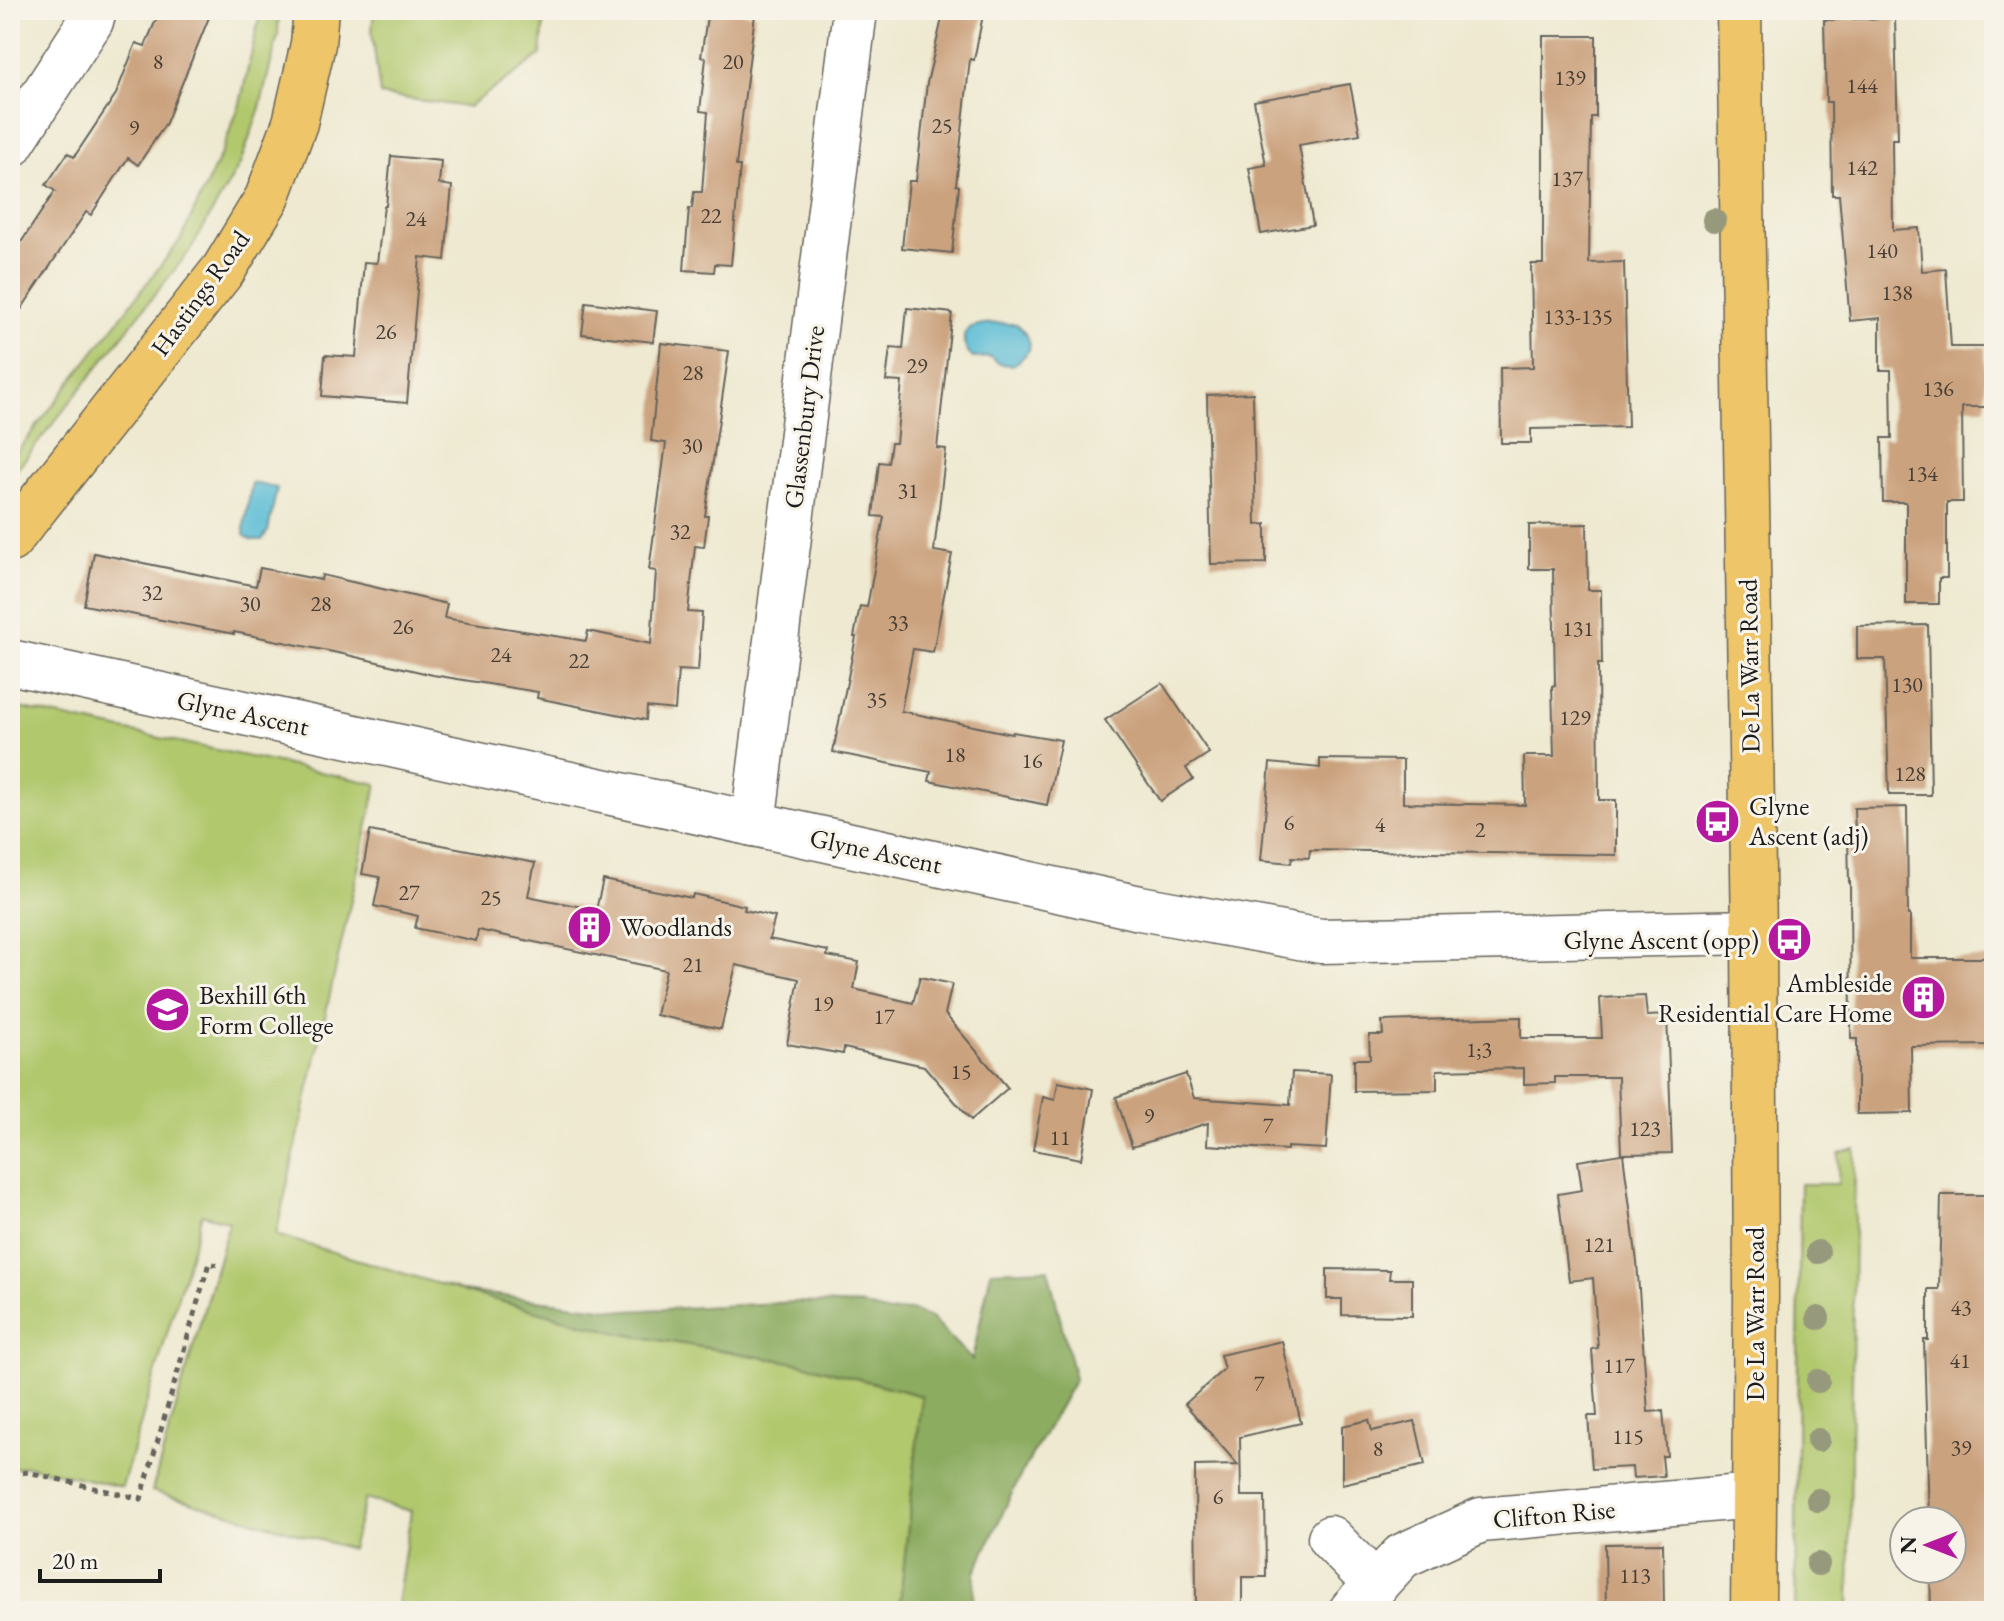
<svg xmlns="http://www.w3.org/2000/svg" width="2004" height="1621" font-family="'EB Garamond',serif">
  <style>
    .green { fill: #b1c86d; stroke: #667244; stroke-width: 2 }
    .forest { fill: #8cac60; stroke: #54643e; stroke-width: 2 }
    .water { fill: #57bbd5; stroke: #3a6c78; stroke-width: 2 }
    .building { fill: #cba27e }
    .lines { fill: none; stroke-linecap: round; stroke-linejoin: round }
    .street-casing { stroke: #66645b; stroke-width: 47 }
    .primary-casing { stroke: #66645b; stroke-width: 47 }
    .highway-casing { stroke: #66645b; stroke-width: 47 }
    .path { stroke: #66645b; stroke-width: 5; stroke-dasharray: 6 6; stroke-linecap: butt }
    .street { stroke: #fff; stroke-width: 44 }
    .primary { stroke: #eec569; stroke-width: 44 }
    .highway { stroke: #eec569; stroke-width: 44 }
    .tree { fill: #97997c }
    .labels { text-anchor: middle; stroke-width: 6; stroke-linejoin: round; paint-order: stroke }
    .number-label { font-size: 22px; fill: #483e34 }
    .street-label { font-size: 26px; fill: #1c1c1c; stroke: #f7f3e8 }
    .poi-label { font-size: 26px; fill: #1c1c1c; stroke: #f7f3e8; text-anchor: start }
  </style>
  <rect width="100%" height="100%" fill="#f7f3e8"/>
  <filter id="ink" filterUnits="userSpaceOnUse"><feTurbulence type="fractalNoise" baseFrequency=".0125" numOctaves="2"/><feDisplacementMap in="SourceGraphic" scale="16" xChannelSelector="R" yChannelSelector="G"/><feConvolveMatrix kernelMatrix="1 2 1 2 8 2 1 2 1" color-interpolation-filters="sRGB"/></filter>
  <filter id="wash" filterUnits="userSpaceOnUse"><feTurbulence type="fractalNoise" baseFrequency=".006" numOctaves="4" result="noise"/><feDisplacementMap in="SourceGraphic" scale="32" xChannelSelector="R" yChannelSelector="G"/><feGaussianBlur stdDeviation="1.8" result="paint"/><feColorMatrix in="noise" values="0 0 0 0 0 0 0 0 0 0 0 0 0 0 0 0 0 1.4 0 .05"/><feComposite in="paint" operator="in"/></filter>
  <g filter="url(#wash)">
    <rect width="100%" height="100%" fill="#eee9d0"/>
    <!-- green -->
    <g class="green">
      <path d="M261,10H279L278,35L259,111L240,164L191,249L10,478V461L181,239L220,156L240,104Z"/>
      <path d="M374,10H545L541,55L468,107L380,95L372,32Z"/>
      <path d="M10,706L377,784L276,1235L462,1291L623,1334L803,1364L922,1396L899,1611H396L411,1511L365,1499L351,1549L152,1491L229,1222L202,1214L122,1487L28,1466L10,1469Z"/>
      <path d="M1855,1149L1849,1611H1795L1800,1184H1838L1839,1153Z"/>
    </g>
    <!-- forest -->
    <path class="forest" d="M1048,1269L1075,1379L1017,1482L975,1573L973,1611H899L922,1396L803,1364L623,1334L462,1291L627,1311L796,1302L859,1305L889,1313L911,1310L931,1318L972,1360L991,1271Z"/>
    <!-- water -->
    <g class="water">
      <path d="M1016,324C1036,340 1033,352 1013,365L1000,364L990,357L973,358C963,348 958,331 975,326C987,322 1004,324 1016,324Z"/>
      <path d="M252,483L277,488L268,531L262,540H252L244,535V526Z"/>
    </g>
    <g id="blocks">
      <!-- building -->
      <g class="building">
        <path d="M160,10H212L166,123L138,165L128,158L91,215L86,212L10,326V259L55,191L46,185L68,153L74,157L116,94L136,43L145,46Z"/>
        <path d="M708,10H726L755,14L736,166H740L731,265L715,264L714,272L684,270L689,208H692L694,192H702L708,112L700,111L706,58L701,57Z"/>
        <path d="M944,10H984L974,60L970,59L956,185L959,186L952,253L902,248L909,181H916L927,83Z"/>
        <path d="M1895,18L1898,139H1892L1893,230L1919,228L1922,271L1946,269L1951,347H1985L1986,407H1962L1963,502H1947V578H1939V604H1906V502H1883L1882,438H1892L1891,370H1880V318L1850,321L1839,195H1832L1831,102H1826L1824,20Z"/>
        <path d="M1543,36H1596V117H1591L1589,263L1624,262L1628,427L1531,429V443H1501L1500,368L1533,367L1531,264H1543Z"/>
        <path d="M1350,84L1360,134L1299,145L1313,225L1261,234L1249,168L1266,165L1254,101Z"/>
        <path d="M391,156L441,161L439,184L452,186L445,260L420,257L407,403L322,396L325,355L356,357L364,262L377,263L384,206H386Z"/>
        <path d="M586,302L657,311L653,342L582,334Z"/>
        <path d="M907,308L952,313L937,448L946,449L934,551L952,554L933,652L913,649L901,711L1012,734L1013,732L1061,740L1047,805L929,781L931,772L833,752L856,637H854L860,606L867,607L884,517L873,516L879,462L888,463L891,443H896L902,382L886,381L890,348L903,349Z"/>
        <path d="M661,343L729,351L705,516H708L704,547L695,546L688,612L702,613L698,671L678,670L675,710L647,707L646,720L537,698L538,692L433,675L343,654L234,632V634L84,605L94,553L256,586L260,568L321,580L322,575L447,604L444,618L586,641L588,631L651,644L656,571L649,570L666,443L651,441Z"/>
        <path d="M1253,393L1256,525L1266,524V563L1211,564L1207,395Z"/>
        <path d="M1587,524L1588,590H1601L1602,664H1598L1599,800H1616V855L1310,850L1309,858L1292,857L1291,863L1261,860L1270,763L1320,768V759L1403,760V803L1525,805L1524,756H1554L1552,686L1555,685L1553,569H1529V525Z"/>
        <path d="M1928,625L1931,795H1889L1885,659H1857V626Z"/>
        <path d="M1162,683L1209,753L1186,768L1193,779L1160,801L1105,720Z"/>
        <path d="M1907,807L1908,915H1910V958H1994V1045L1911,1046L1912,1113L1857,1114V1039H1851L1850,882H1849L1848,835H1855L1854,808Z"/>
        <path d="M370,831L535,863L528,896L596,910L603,880L692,898L693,894L745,906L744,910L775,917L769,939L828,951L827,956L859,962L854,989L913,1003L920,977L952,984L945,1014L1008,1088L971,1120L924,1066L844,1048L843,1054L787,1044L799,979L736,965L721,1029L656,1015L666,970L478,930L476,941L415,928L418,916L374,906L380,877L362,874Z"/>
        <path d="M1645,996L1647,1016L1667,1015L1672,1153L1623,1154L1637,1262L1648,1412L1663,1411L1667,1456H1662L1664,1476L1633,1478L1632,1467L1592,1469L1588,1416H1597L1592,1349L1598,1348L1593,1278L1569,1281L1558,1194L1582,1190L1578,1161L1621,1154L1618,1077H1555V1083L1524,1084V1068L1437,1070V1090L1354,1091V1059H1370L1369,1035H1383L1382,1021L1521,1017V1038H1602L1600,998Z"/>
        <path d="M1292,1072L1331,1074L1326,1149L1287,1147V1150L1207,1145L1208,1123L1132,1147L1116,1097L1186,1074L1194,1098L1290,1105Z"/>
        <path d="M1058,1082L1093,1089L1081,1159L1033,1150L1043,1097L1055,1100Z"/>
        <path d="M1941,1195H1994V1611H1931L1930,1569H1952V1521H1929L1924,1340H1928V1289H1939Z"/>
        <path d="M1327,1269L1390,1270L1389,1279H1412V1316L1342,1315V1299H1327Z"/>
        <path d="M1282,1341L1301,1423L1240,1437L1241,1496H1265L1266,1577H1242V1609H1196L1195,1466L1238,1465L1185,1404L1224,1369L1220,1355Z"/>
        <path d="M1369,1420L1372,1431L1415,1421L1425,1465L1342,1484V1426Z"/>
        <path d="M1663,1543L1664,1607H1648V1611H1606L1605,1544Z"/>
      </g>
    </g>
  </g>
  <g filter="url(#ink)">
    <use href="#blocks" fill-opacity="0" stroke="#66645b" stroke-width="2"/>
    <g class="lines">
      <defs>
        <g id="street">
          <path d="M10,146L91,21L94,10"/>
          <path d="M10,662L1140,908L1321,941L1754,932"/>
          <path d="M753,824L855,10"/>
          <path d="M1330,1538L1376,1585"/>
          <path d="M1351,1611L1402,1556L1481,1520L1753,1496"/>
        </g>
        <path id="primary" d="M10,540L224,269L267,198L295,123L313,44L316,10"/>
        <path id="highway" d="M1739,10L1754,932L1756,1294L1753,1611"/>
      </defs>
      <!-- street casing -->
      <use href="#street" class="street-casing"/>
      <!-- primary casing -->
      <use href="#primary" class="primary-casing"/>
      <!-- highway casing -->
      <use href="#highway" class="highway-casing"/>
      <!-- path -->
      <path class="path" d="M10,1474L28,1472L141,1499L209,1263L217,1265"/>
      <!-- street -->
      <use href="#street" class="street"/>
      <!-- primary -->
      <use href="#primary" class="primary"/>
      <!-- highway -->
      <use href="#highway" class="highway"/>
    </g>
    <!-- trees -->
    <g class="tree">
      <circle cx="1714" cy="220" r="12"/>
      <circle cx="1818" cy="1252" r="12"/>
      <circle cx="1818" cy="1318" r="12"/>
      <circle cx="1818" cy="1381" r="12"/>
      <circle cx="1818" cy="1440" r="12"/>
      <circle cx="1818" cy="1500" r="12"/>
      <circle cx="1818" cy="1564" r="12"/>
    </g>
  </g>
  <!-- icons -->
  <defs>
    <symbol id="bus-disc" viewBox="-11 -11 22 22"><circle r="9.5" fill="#b5179e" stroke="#f7f3e8"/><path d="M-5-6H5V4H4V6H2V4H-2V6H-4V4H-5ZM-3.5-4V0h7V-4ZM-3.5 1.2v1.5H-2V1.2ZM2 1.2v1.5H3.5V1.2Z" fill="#fff"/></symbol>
    <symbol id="building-disc" viewBox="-11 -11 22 22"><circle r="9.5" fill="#b5179e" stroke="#f7f3e8"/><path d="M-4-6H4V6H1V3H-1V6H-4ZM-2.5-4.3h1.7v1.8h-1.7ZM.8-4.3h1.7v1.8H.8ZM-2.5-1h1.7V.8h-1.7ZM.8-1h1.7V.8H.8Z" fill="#fff"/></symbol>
    <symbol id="university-disc" viewBox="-11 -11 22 22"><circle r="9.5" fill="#b5179e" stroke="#f7f3e8"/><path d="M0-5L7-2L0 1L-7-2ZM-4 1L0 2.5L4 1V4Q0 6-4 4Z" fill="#fff"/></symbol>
  </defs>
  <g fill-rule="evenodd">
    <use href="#bus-disc" x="1692" y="796" width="51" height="51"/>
    <use href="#building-disc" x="564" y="902" width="51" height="51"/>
    <use href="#bus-disc" x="1764" y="914" width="51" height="51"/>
    <use href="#building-disc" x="1898" y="972" width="51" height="51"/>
    <use href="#university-disc" x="142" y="984" width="51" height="51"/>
  </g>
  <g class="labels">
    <!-- number labels -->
    <g class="number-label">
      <text x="158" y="69">8</text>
      <text x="733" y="69">20</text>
      <text x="1570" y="85">139</text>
      <text x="1862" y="93">144</text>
      <text x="942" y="133">25</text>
      <text x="134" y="135">9</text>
      <text x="1862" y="175">142</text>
      <text x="1567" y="186">137</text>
      <text x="711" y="223">22</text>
      <text x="416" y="226">24</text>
      <text x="1882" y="258">140</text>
      <text x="1897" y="300">138</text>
      <text x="1578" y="324">133-135</text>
      <text x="386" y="339">26</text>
      <text x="917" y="373">29</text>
      <text x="693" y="380">28</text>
      <text x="1938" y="396">136</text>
      <text x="692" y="453">30</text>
      <text x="1922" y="481">134</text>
      <text x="908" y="498">31</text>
      <text x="680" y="539">32</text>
      <text x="152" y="600">32</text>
      <text x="250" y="611">30</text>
      <text x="321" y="611">28</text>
      <text x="898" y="630">33</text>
      <text x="403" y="634">26</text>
      <text x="1578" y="636">131</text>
      <text x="501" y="662">24</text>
      <text x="579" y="668">22</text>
      <text x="1907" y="692">130</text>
      <text x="877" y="707">35</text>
      <text x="1575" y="725">129</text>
      <text x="955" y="762">18</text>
      <text x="1032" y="768">16</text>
      <text x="1910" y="781">128</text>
      <text x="1289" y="830">6</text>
      <text x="1380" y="832">4</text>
      <text x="1480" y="837">2</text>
      <text x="409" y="900">27</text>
      <text x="491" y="905">25</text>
      <text x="693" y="972">21</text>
      <text x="823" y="1011">19</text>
      <text x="884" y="1024">17</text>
      <text x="1479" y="1057">1;3</text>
      <text x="961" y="1079">15</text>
      <text x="1149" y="1123">9</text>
      <text x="1268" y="1133">7</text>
      <text x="1645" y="1136">123</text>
      <text x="1060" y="1145">11</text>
      <text x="1599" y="1252">121</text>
      <text x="1961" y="1315">43</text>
      <text x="1960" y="1368">41</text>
      <text x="1619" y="1373">117</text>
      <text x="1259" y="1391">7</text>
      <text x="1628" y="1444">115</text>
      <text x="1961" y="1455">39</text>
      <text x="1378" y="1456">8</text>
      <text x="1218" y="1504">6</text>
      <text x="1635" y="1583">113</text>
    </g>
    <!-- street labels -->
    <g class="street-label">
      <text transform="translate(200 293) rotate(-54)" y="9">Hastings Road</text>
      <text transform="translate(804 417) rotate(-83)" y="9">Glassenbury Drive</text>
      <text transform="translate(1749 666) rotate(-91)" y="9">De La Warr Road</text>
      <text transform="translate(243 713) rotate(12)" y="9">Glyne Ascent</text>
      <text transform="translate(876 851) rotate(12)" y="9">Glyne Ascent</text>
      <text transform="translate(1755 1314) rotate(-90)" y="9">De La Warr Road</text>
      <text transform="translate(1554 1514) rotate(-5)" y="9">Clifton Rise</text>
    </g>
    <!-- poi labels -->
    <g class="poi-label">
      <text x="1749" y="815">Glyne<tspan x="1749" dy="30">Ascent (adj)</tspan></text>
      <text x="620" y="936">Woodlands</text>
      <text x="1759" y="949" text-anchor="end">Glyne Ascent (opp)</text>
      <text x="1892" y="992" text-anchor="end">Ambleside<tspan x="1892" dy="30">Residential Care Home</tspan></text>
      <text x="199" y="1004">Bexhill 6th<tspan x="199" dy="30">Form College</tspan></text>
    </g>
  </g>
  <!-- margin -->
  <rect width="2004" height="1621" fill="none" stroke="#f7f3e8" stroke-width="40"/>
  <!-- north arrow -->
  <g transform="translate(1928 1545) rotate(270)"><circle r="38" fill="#f7f3e8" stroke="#9f9d96" stroke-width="2"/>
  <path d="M0-6L14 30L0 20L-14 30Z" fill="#b5179e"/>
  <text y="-12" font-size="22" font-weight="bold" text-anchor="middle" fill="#1c1c1c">N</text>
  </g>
  <!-- scale -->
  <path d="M40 1569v12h120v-12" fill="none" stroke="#1c1c1c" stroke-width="4"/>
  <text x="52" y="1569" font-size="24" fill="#1c1c1c" stroke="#f7f3e8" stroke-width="6" paint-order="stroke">20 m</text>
</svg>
